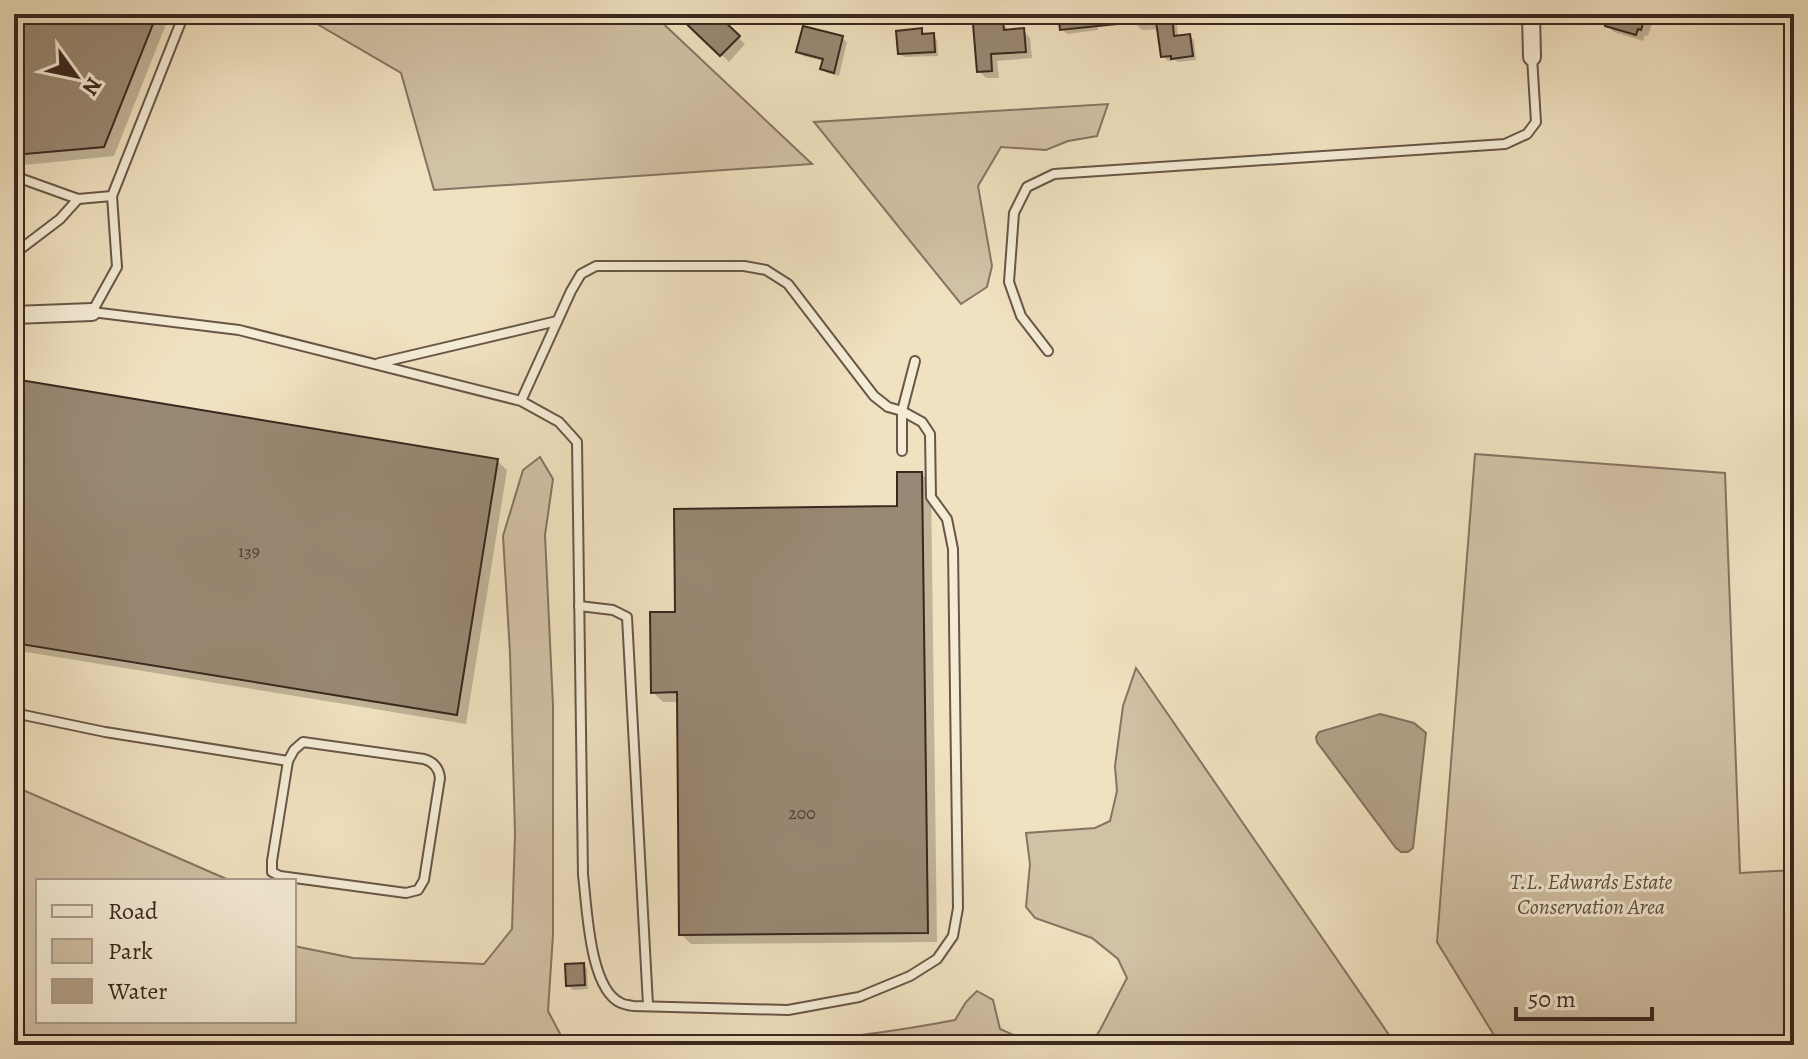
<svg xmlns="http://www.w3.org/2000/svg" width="1808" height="1059" font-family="Alegreya,serif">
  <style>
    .green { fill: #d1c1a5; stroke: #867462; stroke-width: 2 }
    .water { fill: #b2a289; stroke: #82715f; stroke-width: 2 }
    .shadow { fill: #0003 }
    .building { fill: #998873; stroke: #3a271f; stroke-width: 2 }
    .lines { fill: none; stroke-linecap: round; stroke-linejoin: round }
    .lane-casing { stroke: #685647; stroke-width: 12 }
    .street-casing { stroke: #685647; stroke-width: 20 }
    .lane { stroke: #f5ecd6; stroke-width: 8 }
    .street { stroke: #f5ecd6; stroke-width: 16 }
    .labels { text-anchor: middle; stroke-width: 6; stroke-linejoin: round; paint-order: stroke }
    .number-label { font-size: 18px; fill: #523f34 }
    .park-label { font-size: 22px; font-style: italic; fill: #604e40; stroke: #f5ecd6 }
  </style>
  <rect width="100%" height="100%" fill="#f0e1c0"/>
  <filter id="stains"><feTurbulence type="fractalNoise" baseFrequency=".0025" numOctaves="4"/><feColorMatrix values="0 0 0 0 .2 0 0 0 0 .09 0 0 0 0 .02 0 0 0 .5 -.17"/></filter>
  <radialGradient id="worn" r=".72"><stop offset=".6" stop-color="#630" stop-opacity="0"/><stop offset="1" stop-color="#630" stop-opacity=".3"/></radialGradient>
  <!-- green -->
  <g class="green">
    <path d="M300,14H653L812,164L434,190L401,73Z"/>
    <path d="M1108,104L1097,136L1068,141L1046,150L1001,147L978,186L992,266L987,287L961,304L814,122Z"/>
    <path d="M1475,454L1725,473L1740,873L1794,870V1045H1500L1437,942Z"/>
    <path d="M540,457L553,479L545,535L553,706V935L548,1011L566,1045H14V786L231,881H38V1021H294V946L353,958L484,964L512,929L515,834L510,653L503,536L523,470Z"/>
    <path d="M1136,668L1396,1045H1090L1100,1030L1127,978L1118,959L1092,938L1035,918L1026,907L1030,864L1026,833L1095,828L1110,821L1117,791L1115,766L1123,706Z"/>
    <path d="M977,991L993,1000L1000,1029L1036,1045H752C820,1041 888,1033 955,1020L966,1002Z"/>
  </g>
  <!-- water -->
  <path class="water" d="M1380,714L1414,723L1426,733L1413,848L1408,852H1401L1396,848L1317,742L1316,737L1319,732Z"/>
  <!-- shadow -->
  <g class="shadow">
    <path d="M14,14H170L114,156L24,165L14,161Z"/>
    <path d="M689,14H718L732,27L730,29L745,44L729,62L684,19Z"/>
    <path d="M1060,14H1096L1098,30L1067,34L1062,29Z"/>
    <path d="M1137,14H1176L1178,37L1189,36L1194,40L1196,60L1178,62L1175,60L1168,61L1163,56L1159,29L1142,30L1138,26Z"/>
    <path d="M1584,14H1655L1648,36L1645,35L1643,41L1614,32L1607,25L1608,23L1587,17Z"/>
    <path d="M1002,23L1010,32L1023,30L1030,38L1032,58L997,61L999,78H986L979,71Z"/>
    <path d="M921,30L926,34L933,35L937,40L938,56L904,57L899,53Z"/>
    <path d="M842,38L847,42L839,76L827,73L822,69L824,61L803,56L799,51Z"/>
    <path d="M14,381L497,461L507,470L466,724L14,650Z"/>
    <path d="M921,474L931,483L937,942L691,944L681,934L679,702H663L653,692L677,614L899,508Z"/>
    <path d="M583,965L587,969L588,989L573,990L568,985Z"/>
  </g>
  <!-- building -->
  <g class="building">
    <path d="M14,14H157L104,147L14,155Z"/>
    <path d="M676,14H730L724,21L740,36L720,56Z"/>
    <path d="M1058,14H1120V22L1117,24L1060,30Z"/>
    <path d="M1155,14H1172L1174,36L1190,34L1193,56L1171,59V56L1161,57Z"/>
    <path d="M1601,14H1646L1641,30L1638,29L1636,35L1605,26L1607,19L1600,17Z"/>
    <path d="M1003,21L1004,30L1024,28L1026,52L991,54L992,71L977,72L973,24Z"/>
    <path d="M803,26L843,36L834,73L820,69L823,59L796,52Z"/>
    <path d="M922,28V34L934,33L935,52L898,54L896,31Z"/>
    <path d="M14,379L498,459L457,715L14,643Z"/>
    <path d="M897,472H922L928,933L679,935L677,692L651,693L650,612H675L674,509L897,506Z"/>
    <path d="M584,963L585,985L566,986L565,964Z"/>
  </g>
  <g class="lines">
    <defs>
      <g id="lane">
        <path d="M184,14L112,196L117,267L92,312L239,330L521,401L559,422L577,442L583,875C587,906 589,989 621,1003C625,1005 629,1005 633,1006L788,1010L859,997L910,976L937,959L953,936L958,908L953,549L947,519L931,497L930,434L922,422L902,411L888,407L874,396L788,284L766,270L744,266H596L581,274L571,291L521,401"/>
        <path d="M14,176L78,199L112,196"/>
        <path d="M14,254L60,219L78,199"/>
        <path d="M1048,351L1021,316L1009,282L1014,213L1027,187L1054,174L1505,144L1527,134L1536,122L1532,57"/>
        <path d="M379,363L557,321"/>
        <path d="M902,451V411L915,361"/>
        <path d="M579,606L613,610L627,617L648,1005"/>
        <path d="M14,713L105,732L288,761"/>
        <path d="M303,742L424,759C434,762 439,768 440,778L424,880L418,890L406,893L280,876L272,872V861L288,761L294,750Z"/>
      </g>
      <g id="street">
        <path d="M1531,14L1532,57"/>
        <path d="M14,315L92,312"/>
      </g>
    </defs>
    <!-- lane casing -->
    <use href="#lane" class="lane-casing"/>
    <!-- street casing -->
    <use href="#street" class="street-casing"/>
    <!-- lane -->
    <use href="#lane" class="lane"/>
    <!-- street -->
    <use href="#street" class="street"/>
  </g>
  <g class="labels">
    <!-- number labels -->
    <g class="number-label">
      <text x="249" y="557">139</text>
      <text x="802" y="819">200</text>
    </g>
    <!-- park labels -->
    <g class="park-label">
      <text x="1591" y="889">T.L. Edwards Estate<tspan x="1591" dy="25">Conservation Area</tspan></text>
    </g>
  </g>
  <!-- margin -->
  <rect width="1808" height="1059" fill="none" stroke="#f0e1c0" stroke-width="48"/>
  <rect x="16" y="16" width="1776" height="1027" fill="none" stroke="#3a271f" stroke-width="4"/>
  <rect x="24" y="24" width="1760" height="1011" fill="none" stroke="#3a271f" stroke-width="2"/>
  <!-- legend -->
  <rect x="36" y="879" width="260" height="144" fill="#f5ecd6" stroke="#aa9d8d" stroke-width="2"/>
  <rect x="52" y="905" width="40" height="12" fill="#f5ecd6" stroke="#aa9d8d" stroke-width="2"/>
  <text x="108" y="919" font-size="24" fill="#3a271f">Road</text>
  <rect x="52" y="939" width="40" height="24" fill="#d1c1a5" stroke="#aa9d8d" stroke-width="2"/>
  <text x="108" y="959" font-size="24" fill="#3a271f">Park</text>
  <rect x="52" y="979" width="40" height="24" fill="#b2a289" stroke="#aa9d8d" stroke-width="2"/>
  <text x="108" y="999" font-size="24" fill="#3a271f">Water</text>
  <!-- north arrow -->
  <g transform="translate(76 76) rotate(123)" stroke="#f5ecd6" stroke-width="6" paint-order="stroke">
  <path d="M0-6L14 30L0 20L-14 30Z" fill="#3a271f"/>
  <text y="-12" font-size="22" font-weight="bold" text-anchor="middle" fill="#3a271f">N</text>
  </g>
  <!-- scale -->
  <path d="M1516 1007v12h136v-12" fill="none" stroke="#3a271f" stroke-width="4"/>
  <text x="1528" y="1007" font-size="24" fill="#3a271f" stroke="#f5ecd6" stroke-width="6" paint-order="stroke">50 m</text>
  <rect width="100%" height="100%" filter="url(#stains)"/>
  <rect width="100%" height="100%" fill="url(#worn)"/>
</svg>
